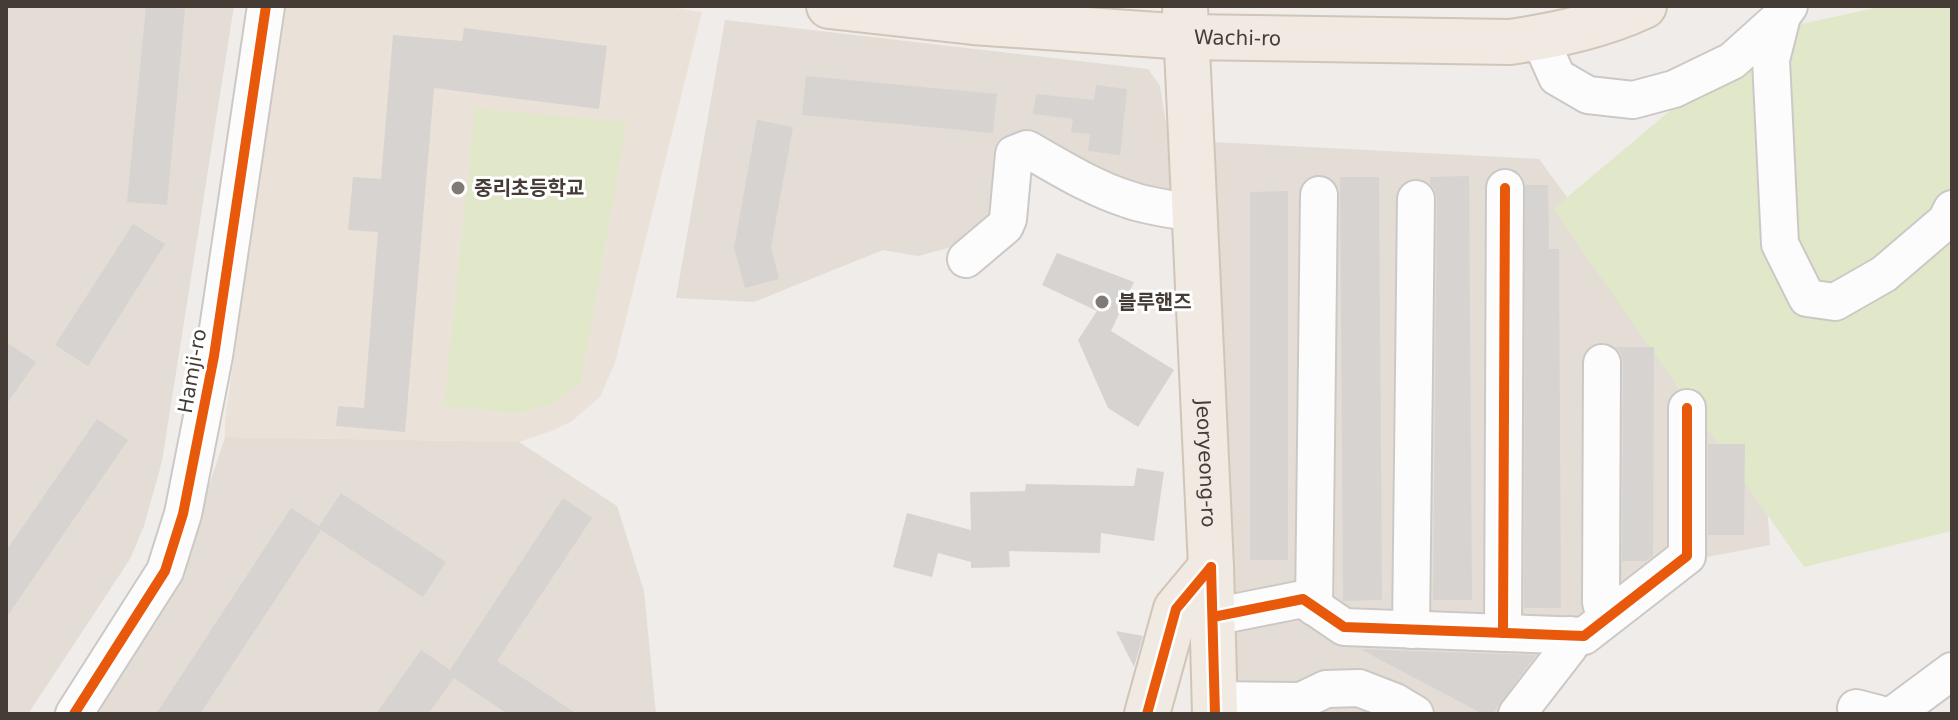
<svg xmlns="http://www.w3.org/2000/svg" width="1958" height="720" font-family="'DejaVu Sans','Noto Sans KR',sans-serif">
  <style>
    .residential { fill: #e3ddd6 }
    .education { fill: #eae2d8 }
    .green { fill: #e1e8ca }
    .building { fill: #d7d3d0 }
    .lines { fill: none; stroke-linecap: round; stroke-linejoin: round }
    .minor-casing { stroke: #ccc8c5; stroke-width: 40 }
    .major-casing { stroke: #d1c5b7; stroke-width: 48 }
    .minor { stroke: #fdfcfc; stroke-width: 36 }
    .major { stroke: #f0eae3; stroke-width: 44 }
    .cycleway-casing { stroke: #fff; stroke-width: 15 }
    .cycleway { stroke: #e8590c; stroke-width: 10 }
    .poi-dot { fill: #807a74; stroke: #fff; stroke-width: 3 }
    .labels { text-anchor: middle; stroke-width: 6; stroke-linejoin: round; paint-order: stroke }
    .street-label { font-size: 20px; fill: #453c35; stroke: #fff }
    .poi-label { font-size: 20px; font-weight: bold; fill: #453c35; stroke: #fff; text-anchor: start }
  </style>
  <rect width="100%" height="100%" fill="#efece9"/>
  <!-- residential -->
  <g class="residential">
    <path d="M6,6H234L162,461L144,526L130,559L28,714H6Z"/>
    <path d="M725,20L1148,69L1160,86L1171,154L1175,202L1044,147L999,219L971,242L918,256L883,250L754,302L676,298Z"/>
    <path d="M1213,142L1539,159L1764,466L1770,545L1696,559L1588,645L1533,714H1228Z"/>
    <path d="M225,437L519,442L617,506L644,591L656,714H95L182,569Z"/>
  </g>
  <!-- education -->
  <path class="education" d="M284,6H661L702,12L615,363L600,397L572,421L551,431L519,442L225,437V420Z"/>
  <!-- green -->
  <g class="green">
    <path d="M1884,6H1952V531L1804,567L1553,209L1764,32Z"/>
    <path d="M475,108L627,122L581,382L553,403L518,414L444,406Z"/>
  </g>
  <!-- building -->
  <g class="building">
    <path d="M146,6L185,9L167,205L127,202Z"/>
    <path d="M464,28L607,46L599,109L434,88L405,432L336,426L338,406L364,408L378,232L348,230L353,177L381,179L393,35L462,41Z"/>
    <path d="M806,76L997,94L993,133L802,115Z"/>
    <path d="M1096,85L1127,89L1120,155L1088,151L1090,134L1071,132L1073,119L1033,114L1036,94L1094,100Z"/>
    <path d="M757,120L793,127L771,247L779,279L745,288L734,248Z"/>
    <path d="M1469,176L1472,600H1433L1437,199L1435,189L1430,184V177Z"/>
    <path d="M1340,177H1379L1382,600L1343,601Z"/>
    <path d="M1525,185H1548L1549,249H1559L1561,608H1524Z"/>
    <path d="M1288,191V560H1250V192Z"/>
    <path d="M133,224L165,244L88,366L55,345Z"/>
    <path d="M1057,253L1134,282L1111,331L1174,370L1138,427L1108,408L1078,340L1097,311L1042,285Z"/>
    <path d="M6,342L36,362L6,405Z"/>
    <path d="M1615,347H1654L1653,556L1646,561H1622L1623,363L1621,353Z"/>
    <path d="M97,419L128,440L6,618V551Z"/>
    <path d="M1708,444H1745L1744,535H1708Z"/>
    <path d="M1137,468L1164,472L1154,541L1101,533L1100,553L1009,551L1010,567L971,568V562L938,553L932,577L893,567L907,513L971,530L970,492L1025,491L1026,484L1134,486Z"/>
    <path d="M341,493L446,562L423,597L321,530L200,714H156L291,508L319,526Z"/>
    <path d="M563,498L592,518L497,661L577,714H508L454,678L428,714H376L421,650L450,670Z"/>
    <path d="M1116,631L1143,636L1134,667Z"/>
    <path d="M1360,649L1410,651L1536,655L1492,714H1483Z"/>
  </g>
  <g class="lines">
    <defs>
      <g id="minor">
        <path d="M1789,6L1782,16L1771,60L1780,244L1807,298L1835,302L1884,274L1946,221L1952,209"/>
        <path d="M1539,37L1557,77L1588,95L1633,100L1674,89L1732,61L1782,16"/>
        <path d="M966,259L1005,226L1008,219L1014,154L1027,149C1059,167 1092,188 1127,199C1149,207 1172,209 1194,213"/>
        <path d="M1602,363L1601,602L1605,619"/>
        <path d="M1314,607L1319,195"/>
        <path d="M1213,617L1303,599L1344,627L1584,636L1687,556V408"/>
        <path d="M1411,630L1416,199"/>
        <path d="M1503,633L1505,188"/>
        <path d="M1215,700L1301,701L1326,689L1359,688L1395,702L1415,714"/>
        <path d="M1856,708L1879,714"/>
        <path d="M74,714L165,571L183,514L214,356L266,6"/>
        <path d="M1517,714L1569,647L1570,635"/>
        <path d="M1894,714L1952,671"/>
      </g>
      <g id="major">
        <path id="s1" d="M829,6L973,22L1186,37L1510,42C1557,35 1601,26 1644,6"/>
        <path id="s2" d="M1185,6L1211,567L1215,714"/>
        <path d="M1147,714L1176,609L1211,567"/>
      </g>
    </defs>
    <!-- minor casing -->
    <use href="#minor" class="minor-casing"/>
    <!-- major casing -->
    <use href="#major" class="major-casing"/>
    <!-- minor -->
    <use href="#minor" class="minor"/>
    <!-- major -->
    <use href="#major" class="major"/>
    <defs>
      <g id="cycleway">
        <path d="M1211,567L1215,714"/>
        <path d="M1213,617L1303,599L1344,627L1584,636L1687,556V408"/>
        <path d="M1503,633L1505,188"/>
        <path d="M74,714L165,571L183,514L214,356L266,6"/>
        <path d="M1147,714L1176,609L1211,567"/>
      </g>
    </defs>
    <!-- cycleway casing -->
    <use href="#cycleway" class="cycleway-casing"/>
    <!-- cycleway -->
    <use href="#cycleway" class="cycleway"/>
  </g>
  <!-- markers -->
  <g class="poi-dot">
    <circle cx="458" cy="188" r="8"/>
    <circle cx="1102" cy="302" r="8"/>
  </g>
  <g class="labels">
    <!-- street labels -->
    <g class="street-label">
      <text dy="7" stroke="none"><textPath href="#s1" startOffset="410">Wachi-ro</textPath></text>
      <text transform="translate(192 371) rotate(-80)" y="7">Hamji-ro</text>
      <text dy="7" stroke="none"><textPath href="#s2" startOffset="458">Jeoryeong-ro</textPath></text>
    </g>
    <!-- poi labels -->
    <g class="poi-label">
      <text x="474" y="195">중리초등학교</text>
      <text x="1118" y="309">블루핸즈</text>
    </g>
  </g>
  <!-- border -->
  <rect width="1958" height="720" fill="none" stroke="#453c35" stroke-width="16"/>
</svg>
